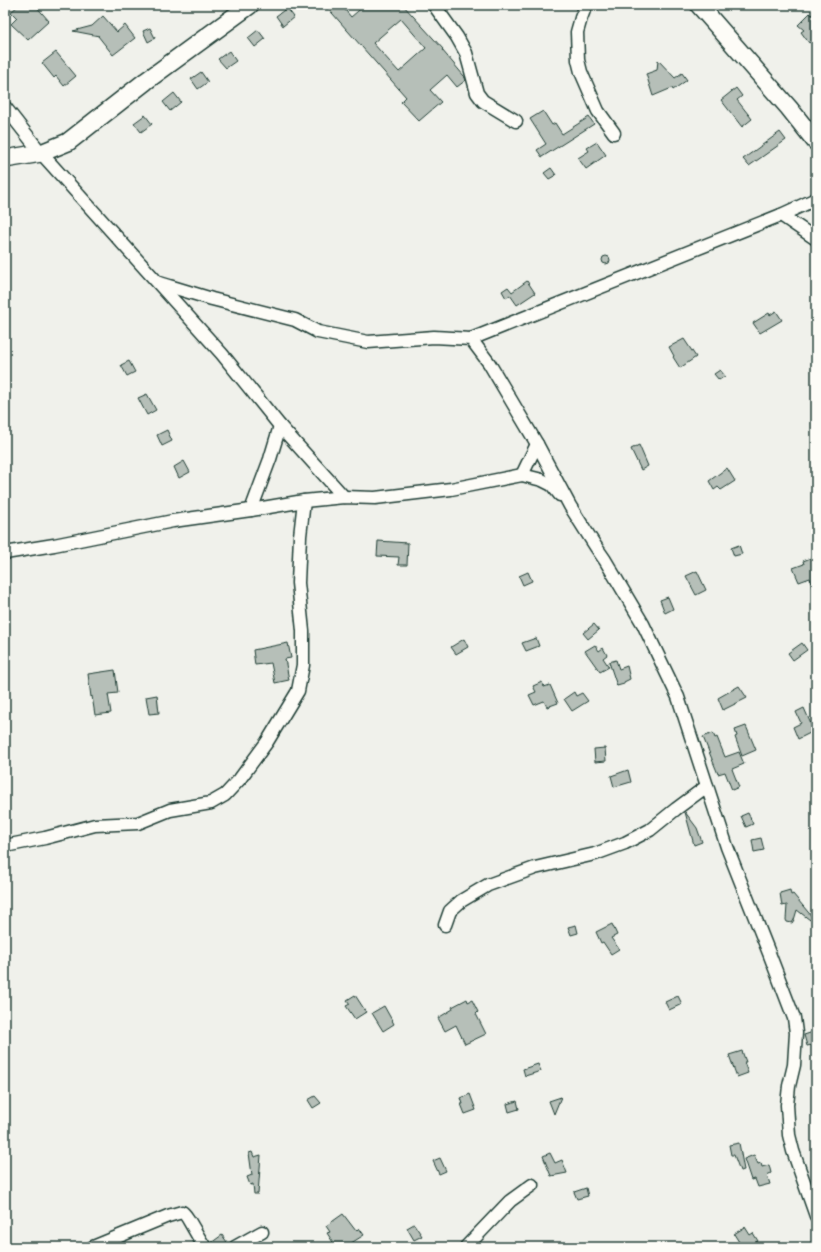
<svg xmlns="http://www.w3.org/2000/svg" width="821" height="1252" font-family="'Balsamiq Sans',sans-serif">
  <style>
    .building { fill: #b6bfb8; stroke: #1f3d34; fill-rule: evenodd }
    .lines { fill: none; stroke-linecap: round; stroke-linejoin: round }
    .street-casing { stroke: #1f3d34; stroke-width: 15 }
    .secondary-casing { stroke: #1f3d34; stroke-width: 20 }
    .street { stroke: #fdfcf7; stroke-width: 12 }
    .secondary { stroke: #fdfcf7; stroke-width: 17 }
  </style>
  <rect width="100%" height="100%" fill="#f0f1eb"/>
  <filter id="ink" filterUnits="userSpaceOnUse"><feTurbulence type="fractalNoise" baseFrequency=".025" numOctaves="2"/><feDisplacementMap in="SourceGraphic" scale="8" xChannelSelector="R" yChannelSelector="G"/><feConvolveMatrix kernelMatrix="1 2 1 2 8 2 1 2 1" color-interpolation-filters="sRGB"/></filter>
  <g filter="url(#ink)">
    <!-- building -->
    <g class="building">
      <path d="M19,5H35L49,21L28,40L11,24L17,18L11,12Z"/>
      <path d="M325,5H341L351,17L365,5H403L443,49L442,50L464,76L466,80L457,87L447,75L430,90L441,102L419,121L401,102L406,97ZM401,19L426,48L399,72L373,43Z"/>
      <path d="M287,8L294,17L283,26L276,16Z"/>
      <path d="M810,13L816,19V38L809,43L801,32L804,30L798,25Z"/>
      <path d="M103,16L117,32L125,25L135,38L113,55L98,36H99L73,31L92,26Z"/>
      <path d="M150,28L155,38L148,42L143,31Z"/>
      <path d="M258,30L265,39L255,47L248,38Z"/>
      <path d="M229,51L236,61L226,68L218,59Z"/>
      <path d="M56,52L76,76L64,86L56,76L54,78L42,63Z"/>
      <path d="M658,60L675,78L682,73L687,80L673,90L672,88L653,96L646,74L657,70Z"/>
      <path d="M201,72L208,82L198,89L191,79Z"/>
      <path d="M736,88L742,96L737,100L752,119L742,127L721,100Z"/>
      <path d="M174,93L181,102L170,111L163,102Z"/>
      <path d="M543,111L552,125L555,123L562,134L589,117L594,124L542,157L537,150L546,144L530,119Z"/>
      <path d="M145,115L152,124L141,132L134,123Z"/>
      <path d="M780,132L786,140L749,166L743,159Z"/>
      <path d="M597,142L606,155L586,169L578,158L589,151L587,148Z"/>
      <path d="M551,168L556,175L549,179L544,173Z"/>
      <circle cx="606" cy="260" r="4"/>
      <path d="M527,281L535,293L517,305L510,295L506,298L502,291L508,287L512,292Z"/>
      <path d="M776,311L782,320L760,333L753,323L769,313L770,315Z"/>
      <path d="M684,339L696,357L680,368L673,357L674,356L669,347Z"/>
      <path d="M129,361L135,372L127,376L121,365Z"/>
      <path d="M720,370L725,376L719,380L714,374Z"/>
      <path d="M147,394L156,410L147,415L138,398Z"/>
      <path d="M167,430L172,441L162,446L157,435Z"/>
      <path d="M639,445L648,466L641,470L631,449Z"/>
      <path d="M184,461L190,472L179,478L174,467Z"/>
      <path d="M727,468L735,481L721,490L718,487L714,490L709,481Z"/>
      <path d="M378,541L408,543L407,565H398L399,557L377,556Z"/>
      <path d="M739,545L742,554L734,556L731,548Z"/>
      <path d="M816,556V592H815L810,578L799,582L793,568L804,564L803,561Z"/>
      <path d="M697,571L706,590L696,595L686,576Z"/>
      <path d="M528,572L532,581L523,585L519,576Z"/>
      <path d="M668,597L673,609L665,613L660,600Z"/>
      <path d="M594,624L599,630L588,639L583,633Z"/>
      <path d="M536,638L539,646L526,651L522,643Z"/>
      <path d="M464,639L468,647L456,654L451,647Z"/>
      <path d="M288,643L291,658L285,659L289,680L275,683L271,663L255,665L253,650Z"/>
      <path d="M802,643L807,650L793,660L788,653Z"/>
      <path d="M595,645L599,651L603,648L607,655L603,658L609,667L600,672L585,651Z"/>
      <path d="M616,660L619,669L627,666L630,679L624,682V684L617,686L609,662Z"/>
      <path d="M115,670L118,693L108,694L111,713L95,715L92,696L91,697L88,674Z"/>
      <path d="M542,682L544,687L550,685L558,703L547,707L544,701L534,705L529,695L536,692L533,686Z"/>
      <path d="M739,686L747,698L723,710L718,698Z"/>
      <path d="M574,692L576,696L582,693L588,701L572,711L564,699Z"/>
      <path d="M157,695L159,713L149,714L146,697Z"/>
      <path d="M804,708L814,731L798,739L793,727L801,723L796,712Z"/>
      <path d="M746,726L756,750L742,756L735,737L737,736L735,730Z"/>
      <path d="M713,733L715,738L717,737L725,757L739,752L744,764L732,769L739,787L732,790L725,772L718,774L703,737Z"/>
      <path d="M605,748L606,761L595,762L594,749Z"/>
      <path d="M628,770L631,782L614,787L611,776Z"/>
      <path d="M685,812L697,828L702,842L694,845Z"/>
      <path d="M748,813L753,824L746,827L741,816Z"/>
      <path d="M761,838L764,850L754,852L752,840Z"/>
      <path d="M790,890L791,895L793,894L813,918L810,920L797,910L794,920L792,923L787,922L786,920L787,905L782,906L780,893Z"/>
      <path d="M612,924L617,935L611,938L619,949L611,954L603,942L601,943L596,932Z"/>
      <path d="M576,925L578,933L571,935L568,927Z"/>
      <path d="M355,995L366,1012L355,1019L346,1006L350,1004L347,1000Z"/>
      <path d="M678,996L682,1004L669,1010L665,1002Z"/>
      <path d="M467,999L468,1002L472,1000L478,1012L476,1014L486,1034L465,1044L456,1025L445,1031L438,1018L453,1009L452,1007Z"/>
      <path d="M384,1006L394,1024L383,1031L372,1013Z"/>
      <path d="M816,1031V1044L807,1046L804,1035Z"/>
      <path d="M742,1051L746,1062H744L748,1073L737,1077L729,1055Z"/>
      <path d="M538,1064L541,1071L525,1076L523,1069Z"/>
      <path d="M470,1094L476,1110L465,1114L461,1104H463L461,1098Z"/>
      <path d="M315,1096L321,1103L313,1108L308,1100Z"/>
      <path d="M561,1097L554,1114L549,1101Z"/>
      <path d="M517,1101L519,1109L509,1112L507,1104Z"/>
      <path d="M739,1143L744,1170L740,1171L734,1155H731L729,1145Z"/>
      <path d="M252,1152L254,1157L261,1155L258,1194H254L253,1184L250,1185L247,1177L252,1175L249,1153Z"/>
      <path d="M550,1153L555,1163L562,1160L567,1173L551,1176L543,1156Z"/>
      <path d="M754,1155L758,1164L761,1163L762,1167L769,1165L771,1173L767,1175L770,1184L758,1187L755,1179L751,1180L744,1159Z"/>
      <path d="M440,1158L446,1171L439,1174L433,1161Z"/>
      <path d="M586,1188L588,1196L577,1199L574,1192Z"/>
      <path d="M343,1214L356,1231L359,1228L364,1235L345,1247H336L327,1233L330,1232L326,1226Z"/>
      <path d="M414,1224L422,1236L414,1240L407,1228Z"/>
      <path d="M745,1227L750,1235L753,1233L758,1241L756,1242L758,1247H730L739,1242L734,1234Z"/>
      <path d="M222,1235L227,1242L220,1247H212L211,1243Z"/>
    </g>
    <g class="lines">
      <defs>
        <g id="street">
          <path d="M434,5L457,37L466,53L477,93L483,101L516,121"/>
          <path d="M586,5L581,18L577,32L578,60L581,72L598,111L614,133"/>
          <path d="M5,107L41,153L222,354L280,426L344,497"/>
          <path d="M781,215L816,199"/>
          <path d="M159,283L212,299L295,320L318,332L368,342L434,337L471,339L489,363L537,444L570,506L596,547L605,560L643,624L678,697L727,847L769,953L794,1018L796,1033L794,1065L789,1086L787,1105L789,1135L793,1151L816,1216"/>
          <path d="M471,339L781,215L816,239"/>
          <path d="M522,475L537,444"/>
          <path d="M251,510L270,459L280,426"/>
          <path d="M5,553L54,545L173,521L251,510L304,501L344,497L375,498L451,489L522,475L542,480L552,485L560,495"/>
          <path d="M5,846L45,838L95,825L138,823L170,810L211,803L225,795L239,780L267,742L298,691L303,665V631L298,583L300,536L304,501"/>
          <path d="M445,925L450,911L461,901L488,885L535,868L595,854L625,843L650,830L676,809L707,786"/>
          <path d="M93,1247L168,1216L182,1212C187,1214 199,1240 205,1247"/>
          <path d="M235,1247L262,1232"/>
          <path d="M466,1247L510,1201L532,1185"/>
        </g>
        <g id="secondary">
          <path d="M699,5L789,108L816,142"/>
          <path d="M5,159L41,153L68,142L146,81L250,5"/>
        </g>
      </defs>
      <!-- street casing -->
      <use href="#street" class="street-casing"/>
      <!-- secondary casing -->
      <use href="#secondary" class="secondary-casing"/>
      <!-- street -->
      <use href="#street" class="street"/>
      <!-- secondary -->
      <use href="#secondary" class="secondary"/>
    </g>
  </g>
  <!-- margin -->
  <rect width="821" height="1252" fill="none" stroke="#fdfcf7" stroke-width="20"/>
  <rect x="10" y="10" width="801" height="1232" fill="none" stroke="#1f3d34" stroke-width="1.5" filter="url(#ink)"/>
</svg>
